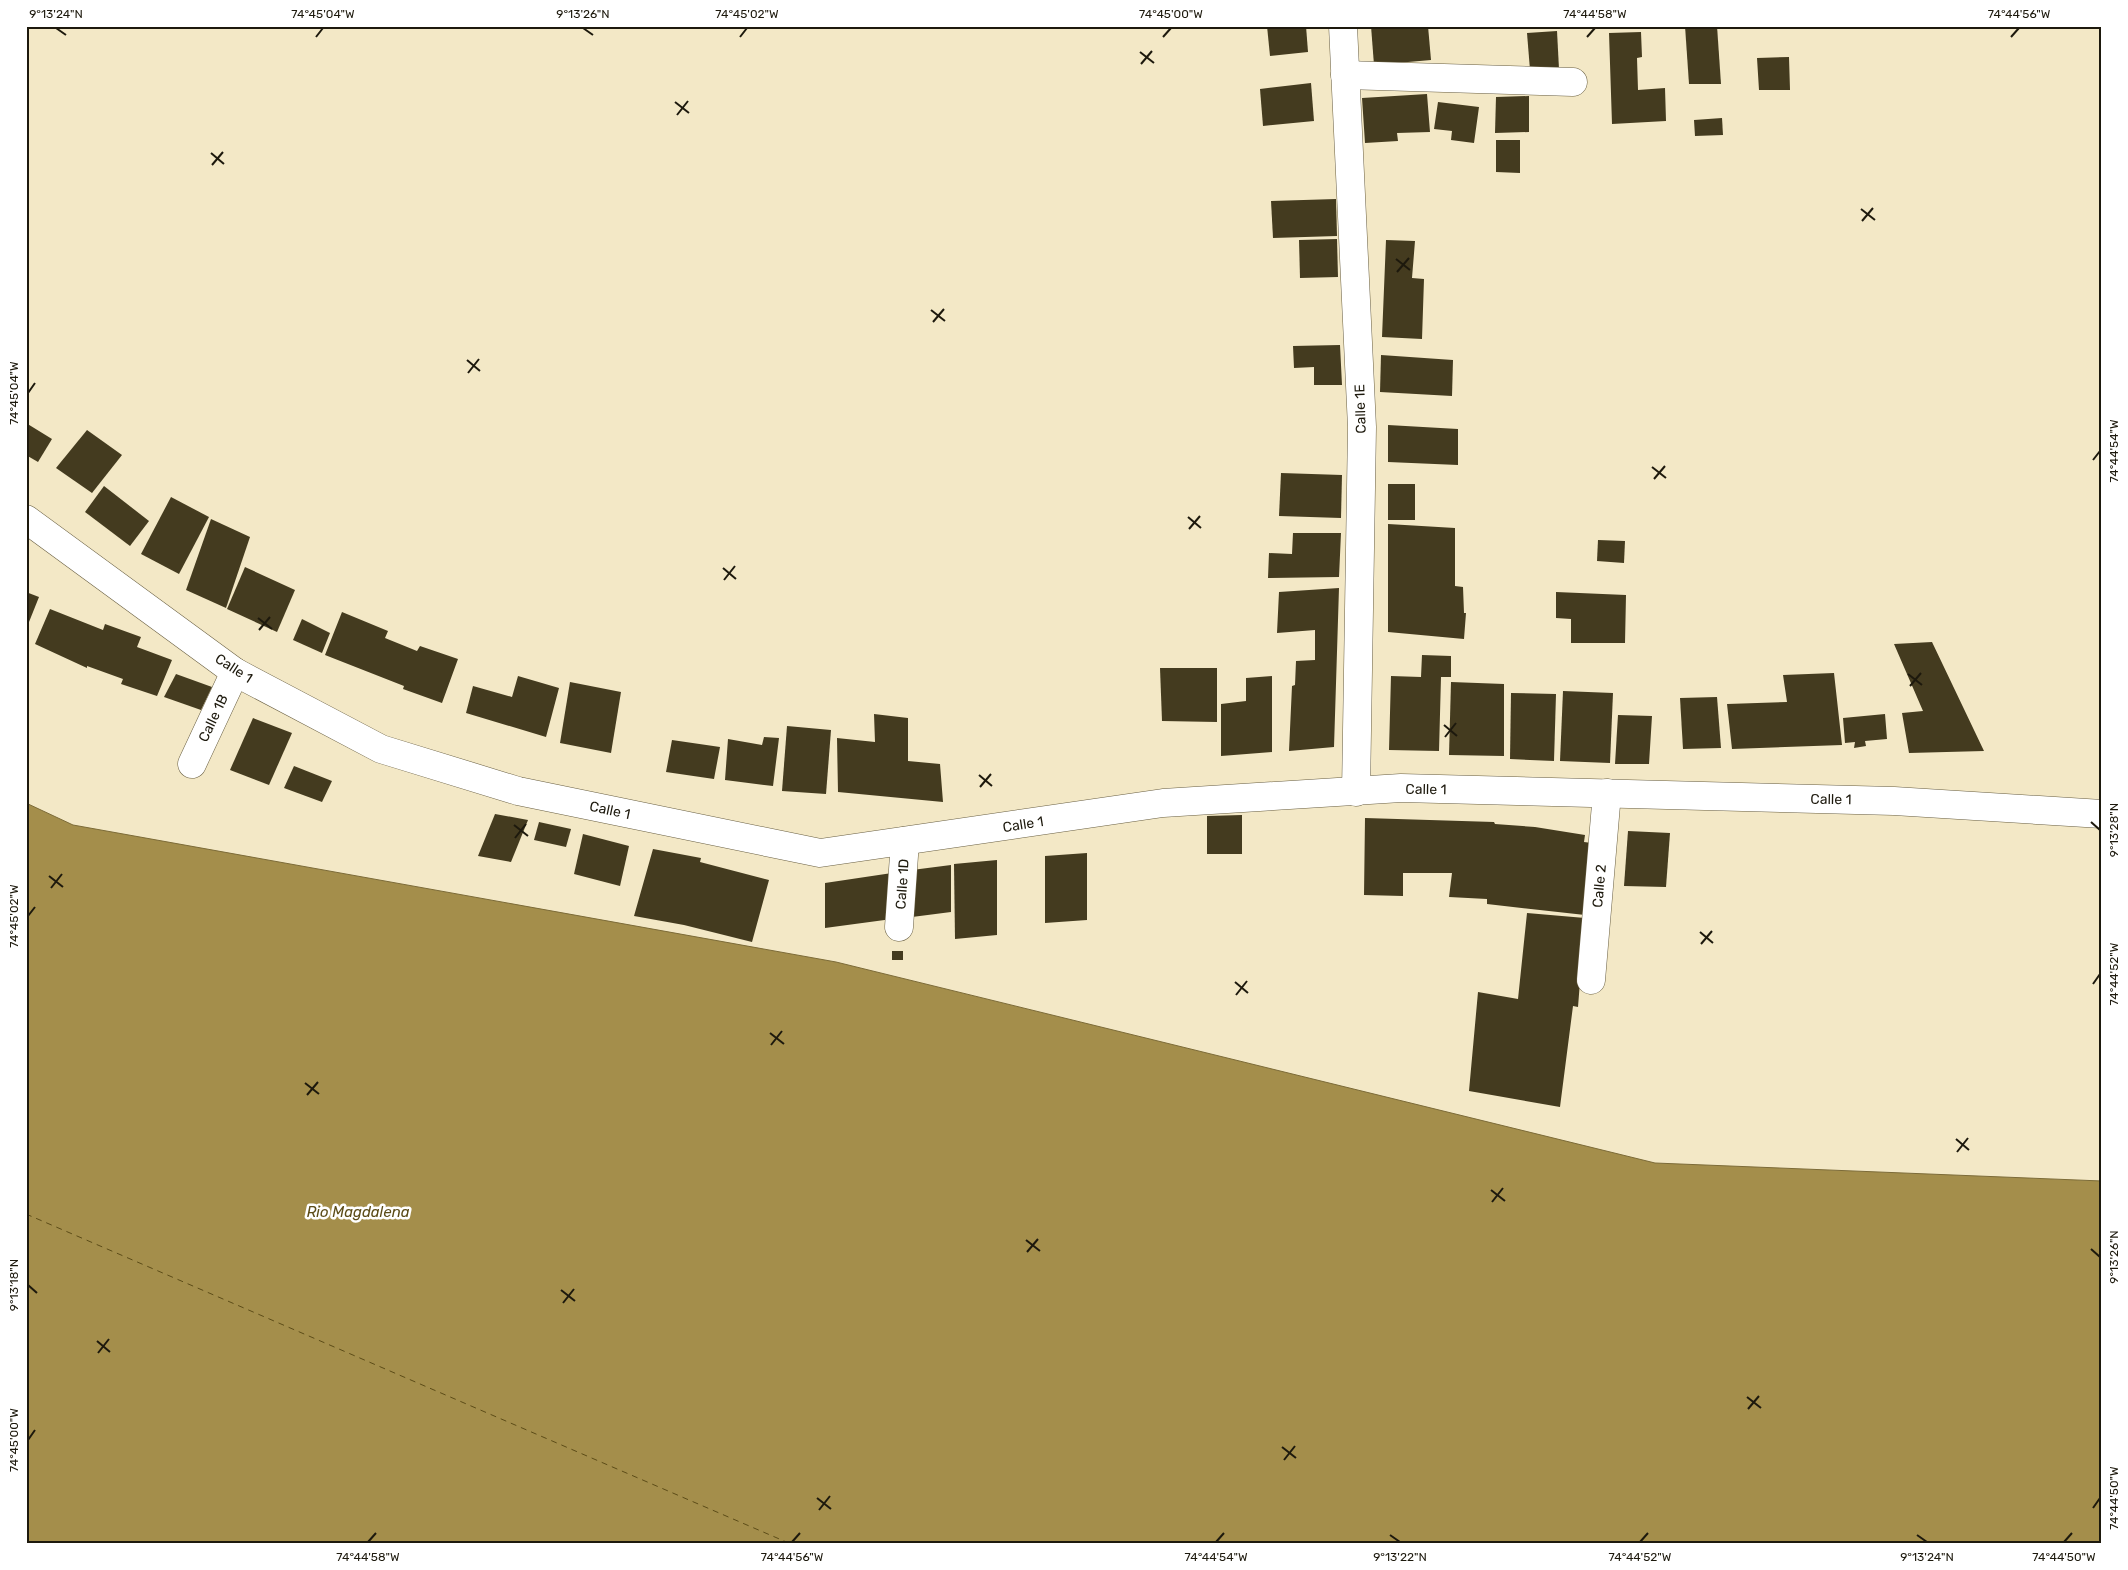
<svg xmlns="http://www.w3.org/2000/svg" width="2128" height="1570" font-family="Rubik,sans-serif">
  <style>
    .water { fill: #a48e4b; stroke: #7c6b38 }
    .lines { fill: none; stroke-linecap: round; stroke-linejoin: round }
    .ferry { stroke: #5c4c18; stroke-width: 1; stroke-dasharray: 6 5; stroke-linecap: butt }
    .building { fill: #443b1f }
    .street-casing { stroke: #695f42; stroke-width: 29 }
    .secondary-casing { stroke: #695f42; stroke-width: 29 }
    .street { stroke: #fff; stroke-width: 28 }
    .secondary { stroke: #fff; stroke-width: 28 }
    .ticks { fill: none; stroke: #1d190d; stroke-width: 2 }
    .labels { text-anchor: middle; stroke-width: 5; stroke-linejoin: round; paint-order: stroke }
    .street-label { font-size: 14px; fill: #1d190d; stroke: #fff }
    .water-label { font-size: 15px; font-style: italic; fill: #5c4c18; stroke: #fff }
    .neatline { fill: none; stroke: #1d190d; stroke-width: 2 }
    .ticks-label { font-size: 12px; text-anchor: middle; fill: #1d190d }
  </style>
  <rect width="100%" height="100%" fill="#f3e8c6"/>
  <!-- water -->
  <path class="water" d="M26,803L73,825L836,962L1655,1163L2102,1181V1544H26Z"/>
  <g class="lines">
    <!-- ferry -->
    <path class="ferry" d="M26,1214L791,1544"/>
  </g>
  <!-- building -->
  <g class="building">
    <path d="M1267,26H1306L1308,52L1270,56Z"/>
    <path d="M1371,26H1428L1431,60L1374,65Z"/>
    <path d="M1685,26H1717L1721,84H1689Z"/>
    <path d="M1557,31L1559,69L1530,70L1527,33Z"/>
    <path d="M1641,32L1642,57L1637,58L1638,90L1665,88L1666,121L1612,124L1609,33Z"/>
    <path d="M1789,57L1790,90H1759L1757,58Z"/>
    <path d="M1311,83L1314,121L1263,126L1260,89Z"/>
    <path d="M1427,94L1430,132L1397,133L1398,141L1365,143L1362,98Z"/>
    <path d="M1529,96V132L1495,133L1496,97Z"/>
    <path d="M1438,102L1479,107L1474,143L1451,140L1452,131L1434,129Z"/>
    <path d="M1722,118L1723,135L1695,136L1694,120Z"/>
    <path d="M1496,140H1520V173L1496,172Z"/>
    <path d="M1336,199L1337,236L1273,238L1271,201Z"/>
    <path d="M1337,239L1338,277L1300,278L1299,240Z"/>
    <path d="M1386,240L1415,241L1412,278L1424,279L1422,339L1382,337Z"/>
    <path d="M1340,345L1342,385H1314V367L1294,368L1293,346Z"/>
    <path d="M1381,355L1453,360L1452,396L1380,392Z"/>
    <path d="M26,423L52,439L38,462L26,455Z"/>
    <path d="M1388,425L1458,429V465L1388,462Z"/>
    <path d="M87,430L122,455L92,493L56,468Z"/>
    <path d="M1281,473L1342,475L1341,518L1279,516Z"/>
    <rect x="1388" y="484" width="27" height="36"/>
    <path d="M104,486L149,521L130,546L85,512Z"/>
    <path d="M171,497L209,517L179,574L141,554Z"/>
    <path d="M211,519L250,537L226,608L186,590Z"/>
    <path d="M1388,524L1455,528V586L1463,587L1464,613H1466L1464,639L1388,632Z"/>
    <path d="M1293,533H1341L1339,577L1268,578L1269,553L1292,554Z"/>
    <path d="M1598,540L1625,541L1624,563L1597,561Z"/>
    <path d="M245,567L295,590L277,632L227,609Z"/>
    <path d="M1339,588L1334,747L1289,751L1292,686L1295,685L1296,661L1315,660V630L1277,633L1279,592Z"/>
    <path d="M26,592L39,597L29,622H26Z"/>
    <path d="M1556,592L1626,595L1625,643H1571V619L1556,618Z"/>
    <path d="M50,609L103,630L105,624L141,637L137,647L172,660L157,696L121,684L123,679L87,666V668L35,644Z"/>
    <path d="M342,612L388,631L385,638L417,651L420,646L458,659L442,703L403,689L404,686L325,655Z"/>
    <path d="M302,619L330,633L322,653L293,640Z"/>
    <path d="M1932,642L1984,751L1909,753L1902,713L1923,711L1894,644Z"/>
    <path d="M1422,655L1451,656V677H1441L1439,751L1389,750L1391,676L1421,677Z"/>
    <path d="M1160,668H1217V722L1162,721Z"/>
    <path d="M1834,673L1842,745L1732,749L1727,704L1787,702L1783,675Z"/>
    <path d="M176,674L212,687L201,710L164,697Z"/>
    <path d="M518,676L559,688L546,737L466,713L473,686L512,697Z"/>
    <path d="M1272,676V752L1221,756V704L1246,701V678Z"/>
    <path d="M570,682L621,692L611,753L560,743Z"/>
    <path d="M1451,682L1504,684V756L1449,755Z"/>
    <path d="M1563,691L1613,693L1610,763L1560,761Z"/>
    <path d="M1511,693L1556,694L1554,761L1510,759Z"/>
    <path d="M1717,697L1721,748L1683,749L1680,698Z"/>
    <path d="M874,714L908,718V761L940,764L943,802L838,792L837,738L875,742Z"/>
    <path d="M1885,714L1887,739L1865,741L1866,746L1854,748L1855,742L1845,743L1843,718Z"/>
    <path d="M1618,715L1652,716L1649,764H1615Z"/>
    <path d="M253,718L292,733L269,785L230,770Z"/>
    <path d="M787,726L831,730L826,794L782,791Z"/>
    <path d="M764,737L779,738L773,786L725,780L728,739L762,745Z"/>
    <path d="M672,740L720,747L714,779L666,772Z"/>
    <path d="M294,766L332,781L322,802L284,788Z"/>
    <path d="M495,814L528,820L511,862L478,856Z"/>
    <path d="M1242,815V854H1207V816Z"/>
    <path d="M1365,818L1494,822L1495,824L1535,827L1585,835L1584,842L1592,843L1585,915L1487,904V899L1449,897L1452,873H1403V896L1364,895Z"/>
    <path d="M539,822L571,829L566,847L534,840Z"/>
    <path d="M1628,831L1670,833L1666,887L1624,886Z"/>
    <path d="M583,834L629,846L620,886L574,874Z"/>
    <path d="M653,849L701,858L700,862L769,880L752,942L684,925L634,916Z"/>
    <path d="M1087,853V920L1045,923V856Z"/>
    <path d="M997,860V935L955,939L954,864Z"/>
    <path d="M951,865V912L912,917V870Z"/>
    <path d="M892,873V919L825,928V883Z"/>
    <path d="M1527,913L1585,918L1578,1007L1573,1006L1560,1107L1469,1091L1478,992L1518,999Z"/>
    <rect x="892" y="951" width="11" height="9"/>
  </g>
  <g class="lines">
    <defs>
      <g id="street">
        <path d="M1343,26L1362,427L1356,792"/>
        <path d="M1345,75L1573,82"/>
        <path d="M192,764L235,672"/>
        <path d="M899,927L905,841"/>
        <path d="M1591,980L1607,793"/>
      </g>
      <path id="secondary" d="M26,519L235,672L381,749L518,791L820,853L1163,803L1401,788L1894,801L2102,814"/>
    </defs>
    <!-- street casing -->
    <use href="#street" class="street-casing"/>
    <!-- secondary casing -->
    <use href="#secondary" class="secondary-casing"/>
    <!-- street -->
    <use href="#street" class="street"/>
    <!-- secondary -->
    <use href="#secondary" class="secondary"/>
  </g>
  <!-- ticks -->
  <path class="ticks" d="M56,28L66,35M583,28L593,35M316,37L323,28M740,37L747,28M1163,37L1171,28M1587,37L1595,28M2011,37L2019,28M1140,52L1154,63M1141,64L1152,51M675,102L689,113M677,115L688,101M211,153L224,164M212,165L223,152M1861,209L1875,220M1862,221L1873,208M1396,259L1410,270M1397,272L1409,258M931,310L945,321M933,322L944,309M467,360L480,371M468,373L479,359M28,393L35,383M2093,460L2100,451M1652,467L1666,478M1654,479L1665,466M1188,517L1201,528M1189,529L1200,516M723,568L736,579M724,580L735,566M258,618L272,629M259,630L270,617M1908,674L1922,685M1910,686L1921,673M1444,725L1457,736M1445,737L1456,723M979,775L992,786M980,787L991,774M2091,822L2100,830M514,825L528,836M515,838L526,824M49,876L63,887M51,888L62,874M28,916L35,907M1700,932L1713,943M1701,944L1712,931M1235,982L1248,993M2093,984L2100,974M1236,995L1247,981M770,1033L784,1044M771,1045L782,1031M305,1083L319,1094M307,1095L318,1082M1956,1139L1969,1150M1957,1152L1968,1138M1491,1190L1505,1201M1492,1202L1503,1188M1026,1240L1040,1251M2091,1249L2100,1257M1027,1252L1038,1239M28,1285L37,1293M561,1290L575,1301M563,1303L574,1289M97,1341L110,1352M98,1353L109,1339M1747,1397L1761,1408M1748,1409L1759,1396M28,1440L35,1430M1282,1447L1296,1458M1284,1460L1295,1446M817,1498L831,1509M2093,1508L2100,1498M819,1510L830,1496M1390,1535L1400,1542M1917,1535L1927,1542M368,1542L376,1533M792,1542L800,1533M1216,1542L1224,1533M1640,1542L1648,1533M2064,1542L2072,1533"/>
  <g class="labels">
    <!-- street labels -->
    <g class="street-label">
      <text transform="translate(1360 409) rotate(-92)" y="5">Calle 1E</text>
      <text transform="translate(234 668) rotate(33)" y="5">Calle 1</text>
      <text transform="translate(213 718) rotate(-65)" y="5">Calle 1B</text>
      <text transform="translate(1426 789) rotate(1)" y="5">Calle 1</text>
      <text transform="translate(1831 799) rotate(1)" y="5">Calle 1</text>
      <text transform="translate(610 810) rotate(12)" y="5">Calle 1</text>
      <text transform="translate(1023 824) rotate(-9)" y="5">Calle 1</text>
      <text transform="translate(902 884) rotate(-86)" y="5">Calle 1D</text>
      <text transform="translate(1599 886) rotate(-85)" y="5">Calle 2</text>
    </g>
    <!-- water labels -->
    <g class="water-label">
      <text x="358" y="1217">Rio Magdalena</text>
    </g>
  </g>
  <!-- border -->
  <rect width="2128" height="1570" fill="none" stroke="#ffffff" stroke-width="55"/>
  <rect x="28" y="28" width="2072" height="1514" class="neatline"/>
  <g class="ticks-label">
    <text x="56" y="18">9°13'24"N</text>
    <text x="323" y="18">74°45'04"W</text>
    <text x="583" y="18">9°13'26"N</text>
    <text x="747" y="18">74°45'02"W</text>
    <text x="1171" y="18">74°45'00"W</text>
    <text x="1595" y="18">74°44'58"W</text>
    <text x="2019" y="18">74°44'56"W</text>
    <text transform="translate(14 393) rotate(-90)" y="4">74°45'04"W</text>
    <text transform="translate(2114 451) rotate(-90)" y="4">74°44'54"W</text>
    <text transform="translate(2114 830) rotate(-90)" y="4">9°13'28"N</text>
    <text transform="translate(14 916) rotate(-90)" y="4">74°45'02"W</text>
    <text transform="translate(2114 974) rotate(-90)" y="4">74°44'52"W</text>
    <text transform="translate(2114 1257) rotate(-90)" y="4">9°13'26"N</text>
    <text transform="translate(14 1285) rotate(-90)" y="4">9°13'18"N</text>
    <text transform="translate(14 1440) rotate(-90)" y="4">74°45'00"W</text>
    <text transform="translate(2114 1498) rotate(-90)" y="4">74°44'50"W</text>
    <text x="368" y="1561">74°44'58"W</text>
    <text x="792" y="1561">74°44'56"W</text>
    <text x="1216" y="1561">74°44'54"W</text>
    <text x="1400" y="1561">9°13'22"N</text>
    <text x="1640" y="1561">74°44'52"W</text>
    <text x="1927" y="1561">9°13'24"N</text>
    <text x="2064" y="1561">74°44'50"W</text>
  </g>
</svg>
